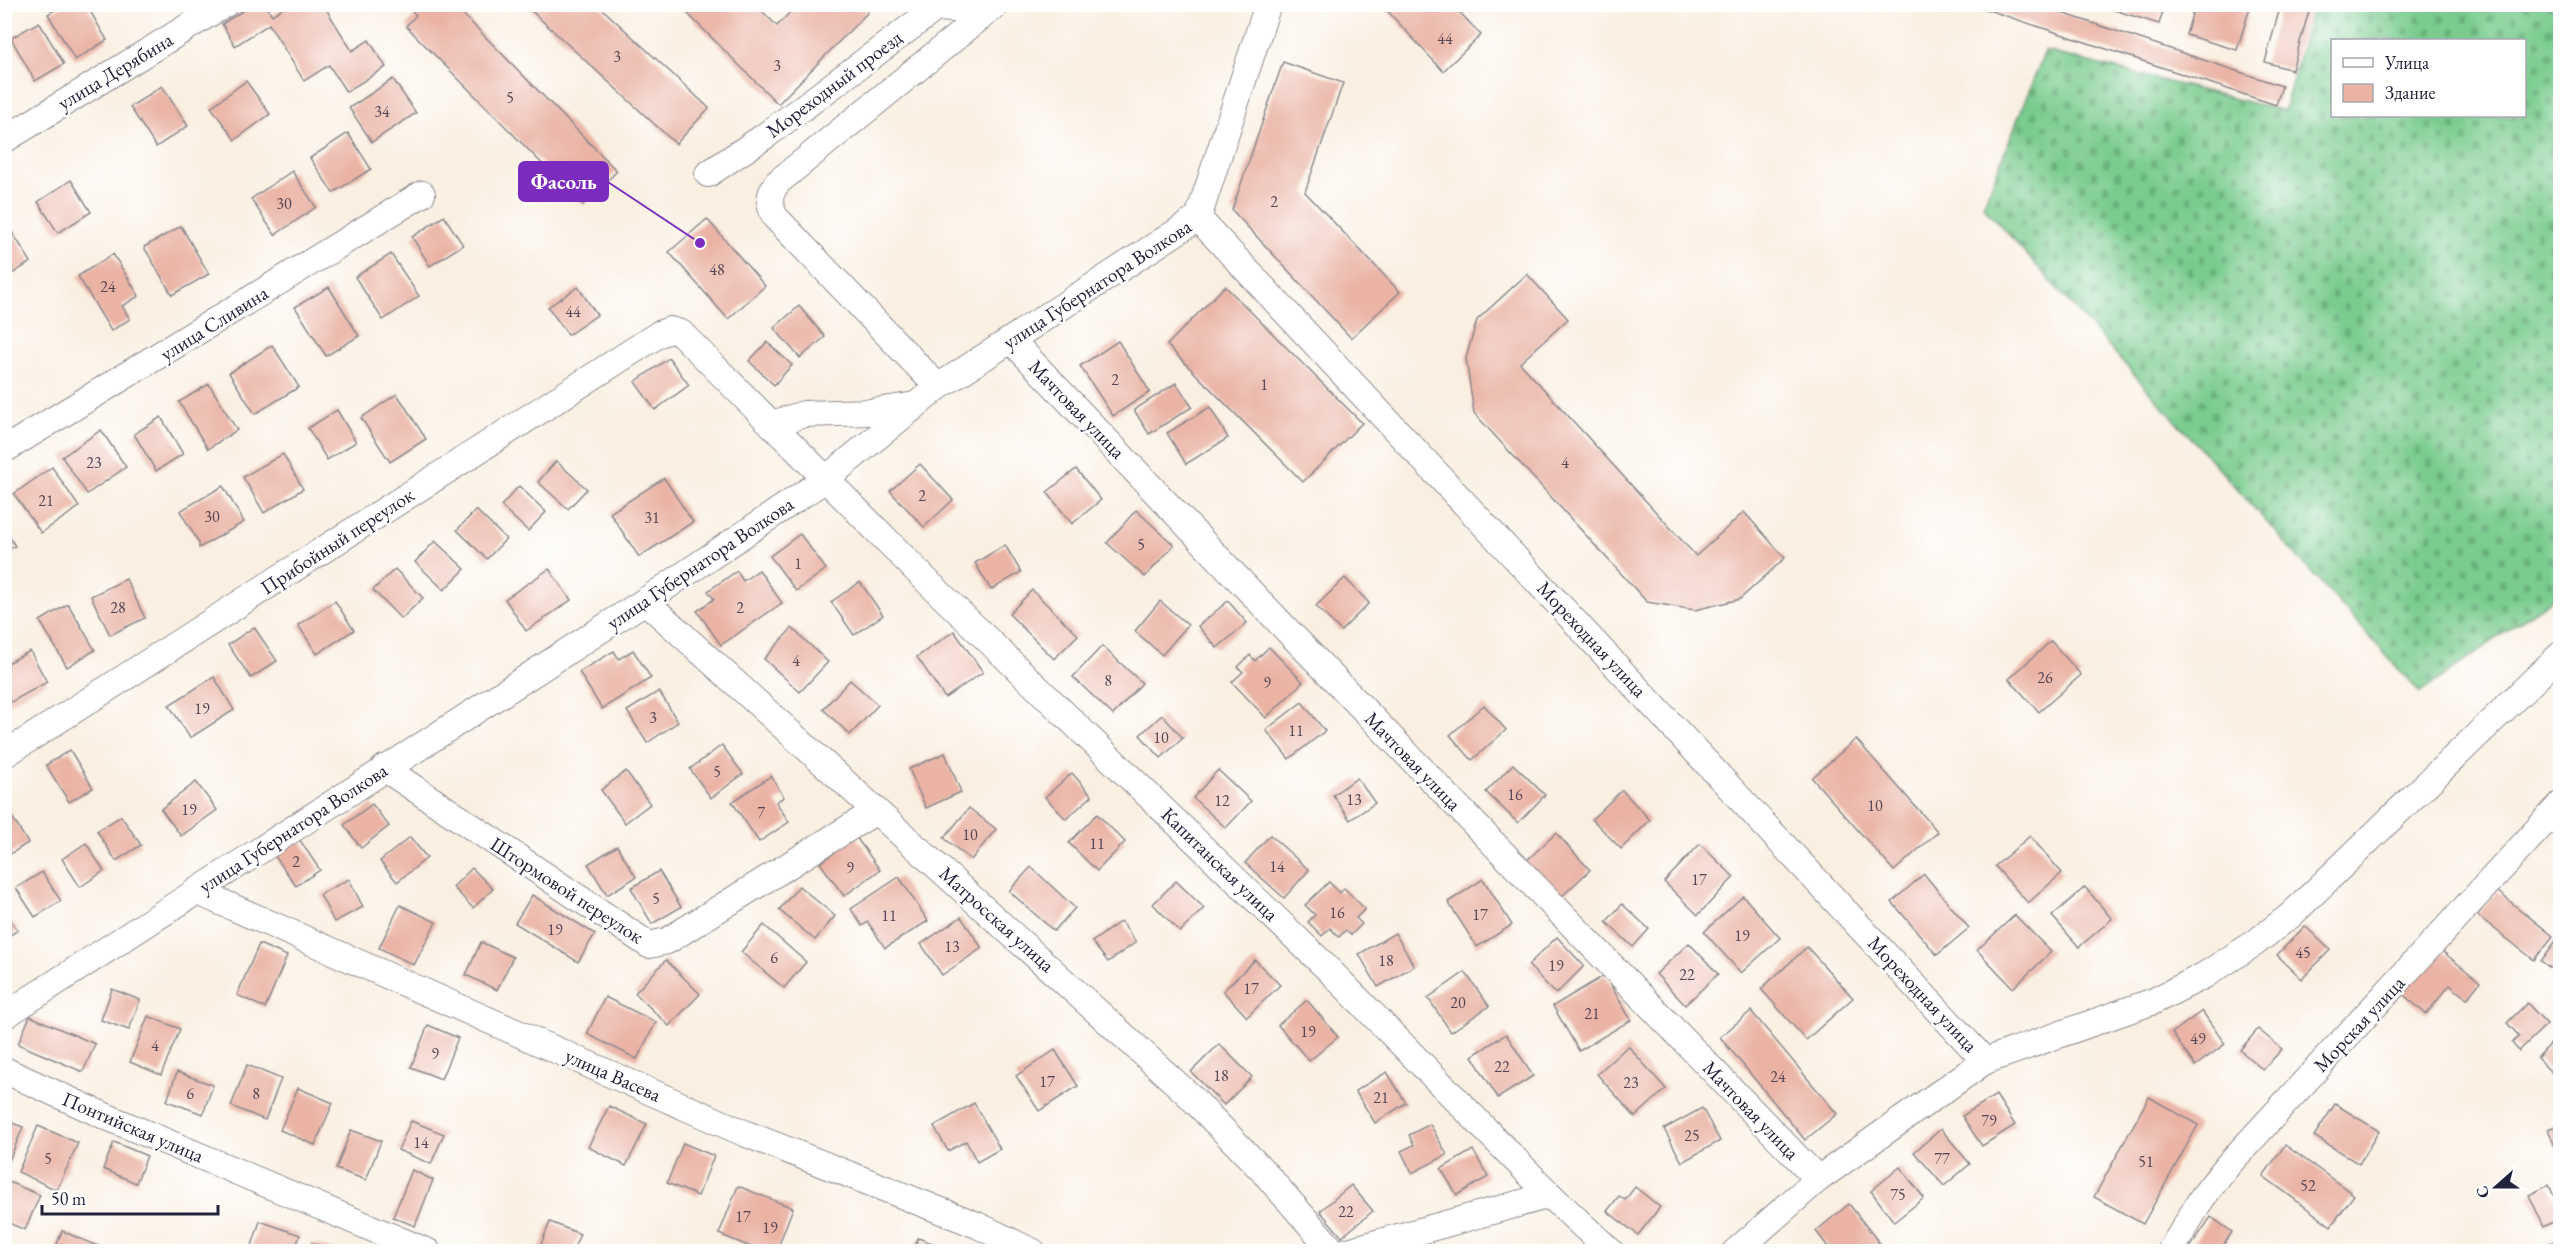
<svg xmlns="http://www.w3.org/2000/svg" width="2565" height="1256" font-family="'EB Garamond',serif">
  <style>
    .cemetery { fill: url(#cemetery-stones); stroke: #4e7764; stroke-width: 1.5; fill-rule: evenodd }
    .building { fill: #eab3a4 }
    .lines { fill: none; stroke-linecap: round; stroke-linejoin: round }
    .minor-casing { stroke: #8e898e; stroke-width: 28 }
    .minor { stroke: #fff; stroke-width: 26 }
    .labels { text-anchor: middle; stroke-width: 5; stroke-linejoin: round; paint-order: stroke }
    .number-label { font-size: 16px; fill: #544655 }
    .street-label { font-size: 20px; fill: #22223b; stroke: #fff }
    .leader { fill: none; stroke: #7b2cbf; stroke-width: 2 }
    .callout-dot { fill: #7b2cbf; stroke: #fff; stroke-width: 2 }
    .callout { fill: #7b2cbf; stroke: #7b2cbf; stroke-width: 2 }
    .callout-label { font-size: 21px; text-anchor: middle; font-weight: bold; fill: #fff }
  </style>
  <defs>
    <pattern id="cemetery-stones" width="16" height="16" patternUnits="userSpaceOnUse" patternTransform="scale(1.5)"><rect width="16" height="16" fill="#79cc8e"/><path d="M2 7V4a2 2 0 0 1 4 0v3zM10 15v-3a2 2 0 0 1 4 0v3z" fill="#68af7b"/></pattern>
  </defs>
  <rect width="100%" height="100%" fill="#fff"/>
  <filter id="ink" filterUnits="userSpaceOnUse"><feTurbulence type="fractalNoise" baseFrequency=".0167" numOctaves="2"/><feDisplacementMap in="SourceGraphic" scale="12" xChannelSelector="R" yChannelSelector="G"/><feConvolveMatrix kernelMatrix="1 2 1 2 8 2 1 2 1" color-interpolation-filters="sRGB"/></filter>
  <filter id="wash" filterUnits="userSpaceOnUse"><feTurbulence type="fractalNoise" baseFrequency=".008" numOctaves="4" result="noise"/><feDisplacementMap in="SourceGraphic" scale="24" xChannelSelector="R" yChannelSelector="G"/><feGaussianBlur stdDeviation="1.35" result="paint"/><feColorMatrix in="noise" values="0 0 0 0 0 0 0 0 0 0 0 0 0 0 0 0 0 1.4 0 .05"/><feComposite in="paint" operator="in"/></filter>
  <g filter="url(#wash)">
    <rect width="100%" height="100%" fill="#f9f0e2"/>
    <!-- cemetery -->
    <path class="cemetery" d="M2313,5H2560V593L2420,693L1983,206L2045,51L2284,111ZM2332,40H2524V116H2332Z"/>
    <g id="blocks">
      <!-- building -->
      <g class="building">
        <path d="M64,4H86L107,40L75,60L48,14Z"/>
        <path d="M253,4H265L272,15L289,4H323L352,51L369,40L386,67L346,92L329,65L304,81L269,24L235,46L222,24Z"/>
        <path d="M405,4H453L617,171L583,205L406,26L416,15Z"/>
        <path d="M524,4H597L709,108L676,144Z"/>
        <path d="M678,4H755L777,26L798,4H860L868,12L778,104Z"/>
        <path d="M1381,4H1452L1481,35L1443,71Z"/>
        <path d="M1970,4H2035L2282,86L2276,105Z"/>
        <path d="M2115,4H2165L2159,24L2114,10Z"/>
        <path d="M2195,4H2251L2237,50L2186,35Z"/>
        <path d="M2281,4H2311L2292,70L2265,62Z"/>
        <path d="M39,22L64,64L35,81L11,38Z"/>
        <path d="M1283,62L1343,83L1305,192L1400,292L1351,338L1232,210Z"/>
        <path d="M393,79L416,113L372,142L349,108Z"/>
        <path d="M246,81L270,114L235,140L211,107Z"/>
        <path d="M162,86L188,126L156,147L130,107Z"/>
        <path d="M348,133L371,169L333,193L310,158Z"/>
        <path d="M292,171L316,207L275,235L251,199Z"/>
        <path d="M71,180L91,212L58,233L38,202Z"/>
        <path d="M444,216L463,245L430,266L412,237Z"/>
        <path d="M4,219L31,262L4,279Z"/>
        <path d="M707,219L765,286L728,319L669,252Z"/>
        <path d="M181,226L209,274L172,295L144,247Z"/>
        <path d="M113,254L139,296L122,306L130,319L111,331L78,276Z"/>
        <path d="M391,254L419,296L383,320L355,277Z"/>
        <path d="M1527,274L1568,319L1520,363L1696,556L1744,512L1785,558L1740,599L1695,610L1647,602L1474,413L1466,358L1477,320Z"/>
        <path d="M1225,286L1362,423L1303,482L1167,345Z"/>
        <path d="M329,287L359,336L326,356L295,307Z"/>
        <path d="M578,287L597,315L568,335L548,307Z"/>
        <path d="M799,306L825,337L800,358L774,328Z"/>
        <path d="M1118,341L1150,392L1113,416L1080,366Z"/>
        <path d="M767,342L792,365L774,385L749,361Z"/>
        <path d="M272,345L299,387L255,414L229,373Z"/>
        <path d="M669,358L689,385L655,410L635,382Z"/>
        <path d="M1176,383L1192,407L1149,434L1134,410Z"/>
        <path d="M209,384L237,430L208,449L179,402Z"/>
        <path d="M397,394L426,439L390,462L361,418Z"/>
        <path d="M1210,407L1228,438L1186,464L1167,433Z"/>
        <path d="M337,410L356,442L327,460L308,428Z"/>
        <path d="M161,417L183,454L156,471L134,434Z"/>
        <path d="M101,430L126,467L87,494L62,457Z"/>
        <path d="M283,454L303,489L264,513L243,477Z"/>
        <path d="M556,461L587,489L568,509L538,482Z"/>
        <path d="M920,464L953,500L924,527L890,491Z"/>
        <path d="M52,467L79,507L41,533L14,494Z"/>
        <path d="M1076,469L1101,500L1072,524L1047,492Z"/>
        <path d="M664,478L693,522L639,557L610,513Z"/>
        <path d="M223,486L244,522L199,548V543L180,511Z"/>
        <path d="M519,486L546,512L528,531L501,506Z"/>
        <path d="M476,510L506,539L487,559L457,530Z"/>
        <path d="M1136,510L1174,545L1145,577L1107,543Z"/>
        <path d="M4,528L15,546L4,552Z"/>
        <path d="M800,534L826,569L796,591L770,556Z"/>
        <path d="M435,541L465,569L444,590L415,562Z"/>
        <path d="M1005,545L1021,572L991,590L975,563Z"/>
        <path d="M395,569L423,598L401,619L373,590Z"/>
        <path d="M549,569L571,600L526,631L505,599Z"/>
        <path d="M759,570L782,603L721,645L697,611L714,599L708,591L737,571L743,581Z"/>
        <path d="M1345,578L1369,603L1341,631L1316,606Z"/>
        <path d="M126,579L145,618L110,635L91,596Z"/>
        <path d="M860,582L883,615L854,635L831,602Z"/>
        <path d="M1032,590L1078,635L1054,659L1009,614Z"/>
        <path d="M335,601L354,630L317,654L298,625Z"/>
        <path d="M1160,601L1188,625L1162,655L1135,631Z"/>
        <path d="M1228,601L1247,623L1217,648L1198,626Z"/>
        <path d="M68,604L95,650L67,667L40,621Z"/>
        <path d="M254,627L277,661L251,678L228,645Z"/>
        <path d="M792,628L828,662L800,692L764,659Z"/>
        <path d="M954,631L983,672L945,698L917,657Z"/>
        <path d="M2051,641L2081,675L2039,712L2009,679Z"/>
        <path d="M1102,646L1142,683L1113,715L1073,677Z"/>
        <path d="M1269,647L1303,682L1266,718L1232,682L1243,672L1238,667L1250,655L1255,661Z"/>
        <path d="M633,650L651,678L602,709L579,672L614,651L619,659Z"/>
        <path d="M30,651L47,682L4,706V665Z"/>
        <path d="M214,677L234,710L190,738L169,705Z"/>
        <path d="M850,680L878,705L850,735L823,709Z"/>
        <path d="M659,691L678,722L647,743L627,711Z"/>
        <path d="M1302,702L1325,731L1289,759L1266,730Z"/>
        <path d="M1484,705L1506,730L1472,760L1450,735Z"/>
        <path d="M1162,715L1183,738L1161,758L1140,735Z"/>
        <path d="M1856,739L1938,832L1894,871L1812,778Z"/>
        <path d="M722,745L743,774L711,798L690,769Z"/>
        <path d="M70,750L93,788L69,802L46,765Z"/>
        <path d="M945,753L961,792L926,808L909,769Z"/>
        <path d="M1513,764L1545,795L1518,823L1486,792Z"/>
        <path d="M1218,770L1251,801L1226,828L1193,798Z"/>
        <path d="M626,771L650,804L625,823L601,790Z"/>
        <path d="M1072,773L1092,796L1066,819L1045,797Z"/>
        <path d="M771,776L784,797L776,802L789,822L759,842L732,802Z"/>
        <path d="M1357,778L1375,803L1350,820L1333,795Z"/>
        <path d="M196,782L217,810L181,836L161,809Z"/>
        <path d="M1622,790L1650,820L1621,849L1592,819Z"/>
        <path d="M4,804L28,843L4,858Z"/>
        <path d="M372,804L389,826L361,848L344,825Z"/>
        <path d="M969,808L996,829L971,860L944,838Z"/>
        <path d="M1097,814L1125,842L1097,871L1069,843Z"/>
        <path d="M121,816L141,845L116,861L97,831Z"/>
        <path d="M1556,833L1590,870L1559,899L1525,862Z"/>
        <path d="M1270,835L1309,870L1284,898L1245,863Z"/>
        <path d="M297,836L320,870L296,886L272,852Z"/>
        <path d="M2030,836L2062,873L2028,903L1995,866Z"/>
        <path d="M410,837L427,858L397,882L380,861Z"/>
        <path d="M856,837L880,870L844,896L820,863Z"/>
        <path d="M86,843L104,871L80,887L62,859Z"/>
        <path d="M1700,844L1734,877L1698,915L1664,882Z"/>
        <path d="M617,846L636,877L607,895L588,864Z"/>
        <path d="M1031,867L1075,908L1054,931L1009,891Z"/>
        <path d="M472,868L493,889L473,908L453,887Z"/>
        <path d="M659,871L681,907L652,924L631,888Z"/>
        <path d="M42,872L61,901L35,917L16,888Z"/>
        <path d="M1924,874L1969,928L1937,955L1892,902Z"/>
        <path d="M899,877L928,921L885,948L868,922L862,926L851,909Z"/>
        <path d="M349,879L363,907L334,922L320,894Z"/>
        <path d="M1483,879L1512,925L1477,947L1448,902Z"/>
        <path d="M1176,881L1204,908L1180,932L1153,904Z"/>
        <path d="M1329,882L1340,893L1344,888L1365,909L1356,918L1362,924L1351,935L1346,930L1339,937L1330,928L1322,936L1308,922L1315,915L1305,905Z"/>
        <path d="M799,886L835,916L815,940L779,910Z"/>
        <path d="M2085,887L2112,919L2079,947L2052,916Z"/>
        <path d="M2497,891L2553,936L2534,960L2477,915Z"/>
        <path d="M532,895L595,934L578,962L515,923Z"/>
        <path d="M1743,896L1780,938L1741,973L1704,932Z"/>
        <path d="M1622,904L1649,929L1633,947L1606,922Z"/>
        <path d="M400,905L436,922L414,965L379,948Z"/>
        <path d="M4,912L18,930L4,939Z"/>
        <path d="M2015,915L2051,952L2013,988L1977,950Z"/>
        <path d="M961,917L982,948L942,975L921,944Z"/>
        <path d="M1121,921L1136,942L1108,962L1092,942Z"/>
        <path d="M764,925L806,962L784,988L741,952Z"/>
        <path d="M2305,926L2330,950L2302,979L2277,955Z"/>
        <path d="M1395,933L1414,966L1378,987L1359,954Z"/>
        <path d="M2560,935V975L2541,961Z"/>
        <path d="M1557,937L1584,966L1556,994L1528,965Z"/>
        <path d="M481,942L513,957L497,990L466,975Z"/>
        <path d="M1689,943L1718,974L1685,1005L1656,974Z"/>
        <path d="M259,944L287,956L265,1008L237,995Z"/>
        <path d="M2436,946L2480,982L2467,999L2450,985L2426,1014L2399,991Z"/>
        <path d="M1807,947L1853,998L1806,1040L1761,989Z"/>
        <path d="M666,960L700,994L669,1026L635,993Z"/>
        <path d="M1255,960L1280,985L1247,1017L1223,991Z"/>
        <path d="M1465,972L1489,1006L1451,1032L1428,998Z"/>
        <path d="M1605,975L1631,1020L1579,1051L1553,1006Z"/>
        <path d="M112,989L140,1000L129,1030L101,1020Z"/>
        <path d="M605,997L656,1022L637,1059L587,1034Z"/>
        <path d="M1307,1000L1338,1037L1309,1061L1278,1025Z"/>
        <path d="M2527,1003L2547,1024L2519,1051L2512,1043L2519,1036L2507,1023Z"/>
        <path d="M1751,1011L1837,1114L1805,1140L1720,1037Z"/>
        <path d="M2202,1011L2225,1044L2195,1066L2172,1033Z"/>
        <path d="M30,1016L95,1044L83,1072L18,1044Z"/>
        <path d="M148,1016L180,1029L161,1075L130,1062Z"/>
        <path d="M428,1025L458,1038L441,1079L411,1067Z"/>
        <path d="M2258,1029L2282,1049L2263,1070L2240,1050Z"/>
        <path d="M1506,1034L1533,1076L1498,1098L1472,1056Z"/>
        <path d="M2560,1034V1079L2559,1080L2537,1058Z"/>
        <path d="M1219,1044L1252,1077L1224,1105L1191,1072Z"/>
        <path d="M1628,1046L1666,1089L1635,1117L1597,1074Z"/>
        <path d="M1055,1050L1078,1086L1039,1111L1016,1076Z"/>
        <path d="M247,1065L281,1079L265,1120L231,1106Z"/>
        <path d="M177,1072L213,1085L203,1114L167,1101Z"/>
        <path d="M1387,1072L1406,1103L1375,1123L1355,1091Z"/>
        <path d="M298,1088L333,1103L315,1145L280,1130Z"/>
        <path d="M1996,1095L2015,1125L1982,1146L1962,1116Z"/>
        <path d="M2149,1097L2198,1125L2143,1224L2094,1197Z"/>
        <path d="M974,1103L1000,1149L977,1162L966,1141L948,1151L934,1126Z"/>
        <path d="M2335,1104L2379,1131L2359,1164L2314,1136Z"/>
        <path d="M609,1106L647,1124L626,1166L588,1147Z"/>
        <path d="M1702,1108L1720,1141L1682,1162L1664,1129Z"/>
        <path d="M4,1120L23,1127L9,1161L4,1159Z"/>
        <path d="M411,1121L444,1134L431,1164L398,1150Z"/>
        <path d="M1430,1124L1447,1155L1412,1173L1401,1151L1414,1145L1409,1135Z"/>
        <path d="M2560,1124V1160L2548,1129Z"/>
        <path d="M38,1126L78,1143L57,1190L18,1172Z"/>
        <path d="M1941,1129L1970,1164L1944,1186L1914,1152Z"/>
        <path d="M351,1130L381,1141L366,1180L336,1169Z"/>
        <path d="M114,1142L147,1156L136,1183L103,1169Z"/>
        <path d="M683,1143L714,1156L698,1196L667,1183Z"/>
        <path d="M2285,1145L2354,1195L2331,1226L2263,1176Z"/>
        <path d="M1473,1150L1488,1177L1457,1195L1441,1169Z"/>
        <path d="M1900,1167L1924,1198L1894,1222L1871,1191Z"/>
        <path d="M412,1170L433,1180L415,1226L393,1217Z"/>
        <path d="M4,1180L40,1195L25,1230L4,1221Z"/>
        <path d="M1351,1185L1373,1211L1342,1237L1320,1211Z"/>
        <path d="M2549,1185L2560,1210V1218L2544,1227L2529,1195Z"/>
        <path d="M738,1186L793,1208L776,1252H763L719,1234Z"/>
        <path d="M1635,1187L1660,1207L1638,1235L1607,1211L1619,1196L1625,1200Z"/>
        <path d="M1849,1204L1884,1249L1881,1252H1832L1816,1231Z"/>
        <path d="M2211,1217L2232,1232L2219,1252H2193L2189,1249Z"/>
        <path d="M260,1221L300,1235L294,1252H250Z"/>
        <path d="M550,1222L580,1234L572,1252H538Z"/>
        <path d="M62,1231L107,1250L106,1252H54Z"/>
        <path d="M918,1238L954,1251V1252H913Z"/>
        <path d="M2560,1239V1252H2551L2548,1244Z"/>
        <path d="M312,1243L334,1251V1252H309Z"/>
      </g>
    </g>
  </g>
  <g filter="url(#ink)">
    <use href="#blocks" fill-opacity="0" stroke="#8e898e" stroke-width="1.5"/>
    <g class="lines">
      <defs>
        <g id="minor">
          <path d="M4,140L225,4"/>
          <path d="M708,174L765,136L936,8L988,11L993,8"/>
          <path d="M1198,218L1985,1061"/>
          <path d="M1011,340L1284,627L1818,1179"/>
          <path d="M938,387L775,217C768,203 768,195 778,182L988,11"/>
          <path d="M772,424L804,414L870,412L916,405"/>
          <path d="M4,450L422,194"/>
          <path d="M645,601L1189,1095L1263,1171L1334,1252"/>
          <path d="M4,755L659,334L670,330L681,333L928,582L1330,971L1550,1195L1611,1252"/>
          <path d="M384,768L649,945L667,941L876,811"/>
          <path d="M196,891L744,1133L977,1225L1033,1252"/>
          <path d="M4,1016L645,601L827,478L938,387L1198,218L1268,4"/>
          <path d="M4,1070L107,1117L428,1252"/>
          <path d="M1344,1252L1550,1195"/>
          <path d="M1735,1252L1818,1179L1985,1061L2154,1001L2205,975L2255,943L2291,915L2560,655"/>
          <path d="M2170,1252L2202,1198L2228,1165L2560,805"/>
        </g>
      </defs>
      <!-- minor casing -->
      <use href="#minor" class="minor-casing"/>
      <!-- minor -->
      <use href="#minor" class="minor"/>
    </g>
  </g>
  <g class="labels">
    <!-- number labels -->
    <g class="number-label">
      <text x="1445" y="44">44</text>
      <text x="617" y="62">3</text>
      <text x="777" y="71">3</text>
      <text x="510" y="103">5</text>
      <text x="382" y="117">34</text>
      <text x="1274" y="207">2</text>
      <text x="284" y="209">30</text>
      <text x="717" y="275">48</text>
      <text x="108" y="292">24</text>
      <text x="573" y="317">44</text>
      <text x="1115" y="385">2</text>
      <text x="1264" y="390">1</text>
      <text x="94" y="468">23</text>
      <text x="1565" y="468">4</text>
      <text x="922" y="501">2</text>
      <text x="46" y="506">21</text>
      <text x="212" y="522">30</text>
      <text x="652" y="523">31</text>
      <text x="1141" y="550">5</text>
      <text x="798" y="569">1</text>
      <text x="118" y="613">28</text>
      <text x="740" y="613">2</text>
      <text x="796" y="666">4</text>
      <text x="2045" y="683">26</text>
      <text x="1108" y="686">8</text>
      <text x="1267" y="688">9</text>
      <text x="202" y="714">19</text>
      <text x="653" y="723">3</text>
      <text x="1296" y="736">11</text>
      <text x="1161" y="743">10</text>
      <text x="717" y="777">5</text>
      <text x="1515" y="800">16</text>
      <text x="1354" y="805">13</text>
      <text x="1222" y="806">12</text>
      <text x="1875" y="811">10</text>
      <text x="189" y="815">19</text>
      <text x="761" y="818">7</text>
      <text x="970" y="840">10</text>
      <text x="1097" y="849">11</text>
      <text x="296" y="867">2</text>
      <text x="1277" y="872">14</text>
      <text x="850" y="873">9</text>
      <text x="1699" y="885">17</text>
      <text x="656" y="904">5</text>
      <text x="1337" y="918">16</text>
      <text x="1480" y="920">17</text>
      <text x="889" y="921">11</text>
      <text x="555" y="935">19</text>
      <text x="1742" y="941">19</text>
      <text x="952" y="952">13</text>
      <text x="2303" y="958">45</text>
      <text x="774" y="963">6</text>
      <text x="1386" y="966">18</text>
      <text x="1556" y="971">19</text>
      <text x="1687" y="980">22</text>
      <text x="1251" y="994">17</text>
      <text x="1458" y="1008">20</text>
      <text x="1592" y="1019">21</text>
      <text x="1308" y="1037">19</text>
      <text x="2198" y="1044">49</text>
      <text x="155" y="1051">4</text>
      <text x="435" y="1059">9</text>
      <text x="1502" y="1072">22</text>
      <text x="1221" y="1081">18</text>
      <text x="1778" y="1082">24</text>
      <text x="1047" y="1087">17</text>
      <text x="1631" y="1088">23</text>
      <text x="190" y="1099">6</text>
      <text x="256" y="1099">8</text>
      <text x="1381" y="1103">21</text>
      <text x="1989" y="1126">79</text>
      <text x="1692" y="1141">25</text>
      <text x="421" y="1148">14</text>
      <text x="48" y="1164">5</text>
      <text x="1942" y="1164">77</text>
      <text x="2146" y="1167">51</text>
      <text x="2308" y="1191">52</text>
      <text x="1898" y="1200">75</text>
      <text x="1346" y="1217">22</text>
      <text x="743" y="1222">17</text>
      <text x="770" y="1233">19</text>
    </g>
    <!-- street labels -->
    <g class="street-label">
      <text transform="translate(115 71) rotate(-31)" y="7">улица Дерябина</text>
      <text transform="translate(834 84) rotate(-37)" y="7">Мореходный проезд</text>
      <text transform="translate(1097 284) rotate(-33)" y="7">улица Губернатора Волкова</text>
      <text transform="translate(214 323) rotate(-32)" y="7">улица Сливина</text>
      <text transform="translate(1077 409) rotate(46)" y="7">Мачтовая улица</text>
      <text transform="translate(337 541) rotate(-33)" y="7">Прибойный переулок</text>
      <text transform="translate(700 563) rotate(-34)" y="7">улица Губернатора Волкова</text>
      <text transform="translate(1592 639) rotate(47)" y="7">Мореходная улица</text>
      <text transform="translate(1413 761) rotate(46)" y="7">Мачтовая улица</text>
      <text transform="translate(293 828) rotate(-33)" y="7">улица Губернатора Волкова</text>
      <text transform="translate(1220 864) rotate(44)" y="7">Капитанская улица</text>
      <text transform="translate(567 890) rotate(33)" y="7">Штормовой переулок</text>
      <text transform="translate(997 919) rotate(42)" y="7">Матросская улица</text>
      <text transform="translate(1923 994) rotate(47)" y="7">Мореходная улица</text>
      <text transform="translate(2359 1024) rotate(-47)" y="7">Морская улица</text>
      <text transform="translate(613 1075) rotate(24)" y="7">улица Васева</text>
      <text transform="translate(1751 1110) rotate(46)" y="7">Мачтовая улица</text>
      <text transform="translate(133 1127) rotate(23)" y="7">Понтийская улица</text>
    </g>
  </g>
  <!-- callouts -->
  <path class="leader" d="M700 243L608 182"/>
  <circle class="callout-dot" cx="700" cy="243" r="6"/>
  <rect class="callout" x="519" y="162" width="89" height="39" rx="6"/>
  <g class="callout-label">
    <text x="564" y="189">Фасоль</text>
  </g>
  <!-- margin -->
  <rect width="2565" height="1256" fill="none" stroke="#fff" stroke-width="24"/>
  <!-- legend -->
  <rect x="2331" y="39" width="195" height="78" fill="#ffffff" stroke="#a7a7b1" stroke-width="1.5"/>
  <rect x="2343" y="58" width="30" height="9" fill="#ffffff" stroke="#a7a7b1" stroke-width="1.5"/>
  <text x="2385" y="69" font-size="18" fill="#22223b">Улица</text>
  <rect x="2343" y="84" width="30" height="18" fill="#eab3a4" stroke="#a7a7b1" stroke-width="1.5"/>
  <text x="2385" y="99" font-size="18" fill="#22223b">Здание</text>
  <!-- north arrow -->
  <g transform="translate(2496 1187) rotate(249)" stroke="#ffffff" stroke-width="4.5" paint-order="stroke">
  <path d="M0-4.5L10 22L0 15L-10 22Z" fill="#22223b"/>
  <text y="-9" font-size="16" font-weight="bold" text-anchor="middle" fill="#22223b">С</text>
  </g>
  <!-- scale -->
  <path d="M42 1205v9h176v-9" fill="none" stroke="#22223b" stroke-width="3"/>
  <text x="51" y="1205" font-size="18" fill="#22223b" stroke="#ffffff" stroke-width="4.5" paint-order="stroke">50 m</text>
</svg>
